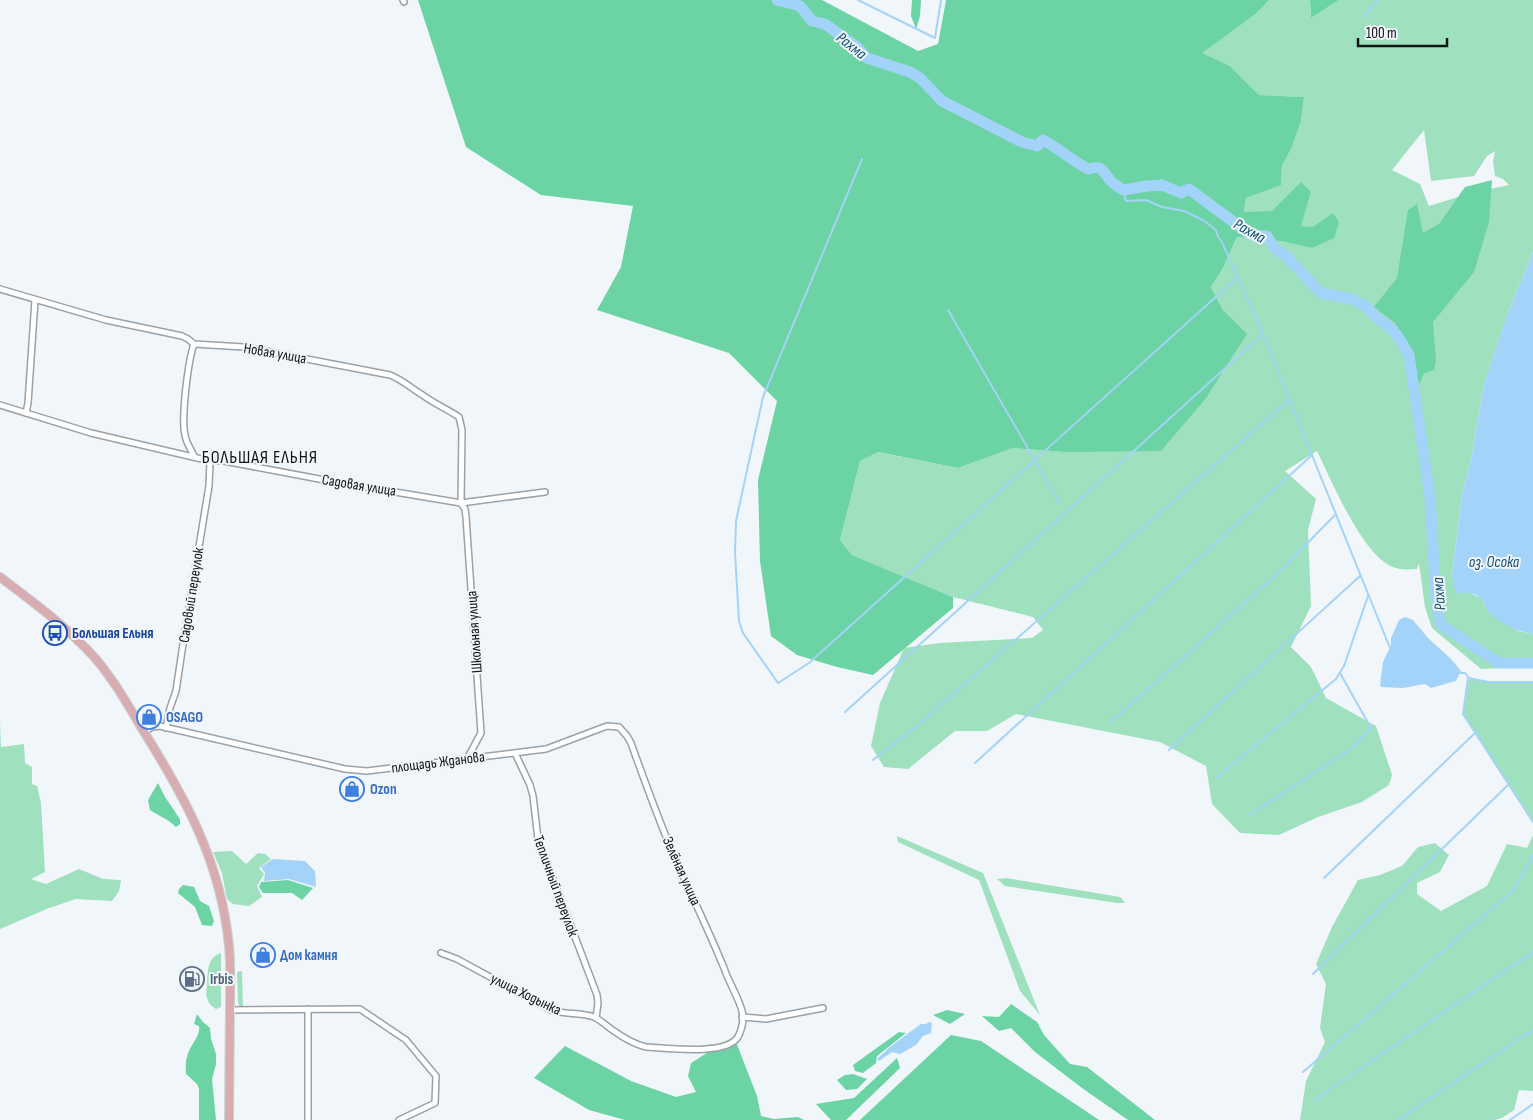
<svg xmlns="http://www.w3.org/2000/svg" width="1533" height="1120" font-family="'Sofia Sans Condensed',sans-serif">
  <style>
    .green { fill: #9fe0bf; fill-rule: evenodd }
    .forest { fill: #6bd3a4 }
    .water { fill: #a4d3f9 }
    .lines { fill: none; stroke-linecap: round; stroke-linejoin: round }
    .stream { stroke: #a4d3f9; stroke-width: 2 }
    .river { stroke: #a4d3f9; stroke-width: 11 }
    .minor-casing { stroke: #9ca1a5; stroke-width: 8 }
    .primary-casing { stroke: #cfd0d0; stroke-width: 10 }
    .minor { stroke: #fff; stroke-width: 5 }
    .primary { stroke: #d8adb2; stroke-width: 8 }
    .labels { text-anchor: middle; stroke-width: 4; stroke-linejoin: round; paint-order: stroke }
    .street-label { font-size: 15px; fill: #111214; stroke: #f1f6fa }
    .transit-label { font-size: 15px; font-weight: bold; fill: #164399; stroke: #f1f6fa; text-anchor: start }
    .shop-label { font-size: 15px; font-weight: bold; fill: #366cbe; stroke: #f1f6fa; text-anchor: start }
    .service-label { font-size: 15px; font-weight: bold; fill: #4e5e75; stroke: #f1f6fa; text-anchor: start }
    .water-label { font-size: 16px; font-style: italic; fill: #114f77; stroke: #f1f6fa }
    .quarter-label { font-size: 18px; letter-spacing: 1px; fill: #111214; stroke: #f1f6fa }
  </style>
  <rect width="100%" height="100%" fill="#f1f6fa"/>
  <!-- green -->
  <g class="green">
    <path d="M1269,0H1310L1311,18L1339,0H1533V252L1506,318L1484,384L1471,460L1462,494L1452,576L1468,592L1481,598L1488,611L1518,631L1533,634V667L1481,669L1432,628L1425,607L1419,563L1417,569C1406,570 1396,570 1387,564C1359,546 1332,482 1317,451L1285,471L1316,499L1308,530L1311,606L1291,647L1311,667L1326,698L1376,726L1392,775L1389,785L1362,802L1318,817L1279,835L1240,833L1212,804L1206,766L1160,742L1016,714L987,731H955L908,769L884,767L871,746L880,703L904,648L940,643L1032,638L1043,630L1033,617L953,597L852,555L840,540L860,461L877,452L958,468L1013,448L1064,452L1246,335L1223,310L1211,287L1223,268L1237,237L1280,241L1312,248L1313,227H1300L1311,192L1272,211L1244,213L1246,198L1281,184L1282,166L1292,147L1301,121L1304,97L1259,95L1230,66L1201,53L1257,13ZM1424,130L1431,181L1474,176L1487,156L1495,151L1493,162L1495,176L1503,179L1509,185L1471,193L1429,206L1420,184L1392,170Z"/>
    <path d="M1469,678L1488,682H1533V822L1463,714Z"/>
    <path d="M0,722L1,747L24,744L25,763L32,767V784L37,786L41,803L45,872L31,879L46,884L79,869L103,879L121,880L119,891L112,901L76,899L49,908L0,929Z"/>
    <path d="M1533,835V1091L1519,1090L1514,1110L1502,1118L1494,1120H1300L1306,1081L1325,1042L1320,1028L1326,984L1316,964L1332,927L1358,880L1380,875L1402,866L1418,847L1435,843L1449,855L1440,872L1417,883V894L1441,911L1487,886L1507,844L1527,848Z"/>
    <path d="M897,836L983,873L1040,1015L1020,991L979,880L898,842Z"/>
    <path d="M232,851L246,864L258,853L265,854L271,859L259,868L264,874L257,886L262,897L249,906L233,904L227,899L222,873L213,852Z"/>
    <path d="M1006,878L1120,897L1125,903H1117L1005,886L997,879Z"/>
    <path d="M221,953V1007L216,1009C212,1006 209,1005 208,1000C205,996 207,989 207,984C208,972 207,957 221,953Z"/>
    <path d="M242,971L243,1010L240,1008L238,1002L237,972Z"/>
  </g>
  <!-- forest -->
  <g class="forest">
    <path d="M418,0H822L918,51L938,44L946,0H1269L1257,13L1202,53L1230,66L1259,95L1304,97L1301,121L1292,147L1282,166L1281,185L1246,198L1244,212L1272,211L1301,182L1311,192L1301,226L1313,227L1333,213L1339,222L1334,238L1312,248L1280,241L1237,237L1223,268L1211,287L1223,310L1247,334L1206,398L1161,451L1064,452L1013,448L958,468L878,452L860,461L840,540L852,555L953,597V608L873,675L837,667L797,655L771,636L760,561L758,480L777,401L729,353L597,310L621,267L633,206L541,195L466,147Z"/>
    <path d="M912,0H921L920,16L916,29L911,16Z"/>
    <path d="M1310,0H1339L1311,18Z"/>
    <path d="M1492,180L1489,222L1474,272L1433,322L1436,361L1434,370L1424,373L1419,385L1410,348L1395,323L1374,307L1397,278L1408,210L1417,204L1423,233L1439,224L1465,187Z"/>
    <path d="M158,783L165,797L180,819V824L176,827C168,819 159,816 150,810L148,800Z"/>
    <path d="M288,880L313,888L302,900L292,893H263L259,887L261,882Z"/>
    <path d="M183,885L194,887L200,901L209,906L214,921L212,926L202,925L195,907L178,893L179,889Z"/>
    <path d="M1011,1004L1037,1022L1044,1035L1070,1064L1087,1067L1155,1120H1128L1082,1088L1035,1052L1011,1028L999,1031L982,1016L999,1017Z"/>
    <path d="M947,1010L965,1014L950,1024L933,1015Z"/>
    <path d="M197,1014L203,1022L210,1028L211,1039L216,1054V1064L212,1079L216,1120H199V1089L197,1084L186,1074C186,1069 185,1062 187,1057C189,1046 201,1036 199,1026L194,1024Z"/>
    <path d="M899,1032L906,1033L877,1056L876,1063L863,1073L855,1071L853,1065Z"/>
    <path d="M951,1035L981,1041L1099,1120H860Z"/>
    <path d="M736,1042L757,1096L761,1116L774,1119L798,1117L804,1120H625L589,1110L534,1078L565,1046L631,1081L676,1097L696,1092L688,1076L691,1063L707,1053L728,1049Z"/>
    <path d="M897,1058L900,1068L846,1120H831L816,1104L854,1098Z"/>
    <path d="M853,1074L867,1079L857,1089L846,1090L837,1080L845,1075Z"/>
  </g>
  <!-- water -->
  <g class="water">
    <path d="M1533,252V634C1516,631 1503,625 1490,613C1486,610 1485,604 1482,600C1476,592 1465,592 1456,593L1452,576L1462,494L1471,460L1484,384L1506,318Z"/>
    <path d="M1405,617L1413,620L1428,638L1451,659L1461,671L1456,681L1431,688L1425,684L1403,688L1381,687L1380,685L1383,662L1391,645V638L1399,620Z"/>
    <path d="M273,859L305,861L315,871L316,887L289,879L264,881L265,873L261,867Z"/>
    <path d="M929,1022L932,1023L931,1033L923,1036L916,1045L900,1054L892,1052L879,1061L877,1059L891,1046L921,1024H926Z"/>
  </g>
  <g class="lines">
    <!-- stream -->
    <g class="stream">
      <path d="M858,0L935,38L941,0"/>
      <path d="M1364,17L1378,0"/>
      <path d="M862,159L763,397L736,521L735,552L739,621L743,633L778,683L809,663L1238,277"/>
      <path d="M1123,190L1126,201L1146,200L1162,207L1184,211L1203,220L1216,230L1218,237L1222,242L1263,334L1390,648"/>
      <path d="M948,310L1060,504"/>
      <path d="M1460,673H1465L1469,678L1488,682H1533"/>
      <path d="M1468,678L1463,714L1533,822"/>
      <path d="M845,712L1263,334"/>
      <path d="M1111,722L1276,575L1335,515"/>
      <path d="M1169,750L1360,576"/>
      <path d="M873,760L917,726L1289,400"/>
      <path d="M975,763L1312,455"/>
      <path d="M1216,778L1336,679L1344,666L1368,596"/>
      <path d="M1249,815L1351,749L1371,728L1340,673"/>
      <path d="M1324,878L1475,733"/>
      <path d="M1313,974L1508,785"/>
      <path d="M1303,1072L1514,890L1533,855"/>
      <path d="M1314,1100L1533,952"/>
      <path d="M1398,1120L1533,1030"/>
      <path d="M1510,1120L1533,1104"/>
    </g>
    <!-- river -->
    <path class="river" d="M777,0L800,6L812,21L825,24L857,47L867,58L910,72L920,78L942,101L1022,142L1037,146L1043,140C1058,148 1071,160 1088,169C1103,165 1102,170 1110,180C1113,184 1119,187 1123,190L1147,186L1162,185L1181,193L1189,189L1251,235L1267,236L1274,248L1286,256L1321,293L1352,299L1365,306L1377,318L1391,328L1399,338L1409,355L1430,497L1436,598L1440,624L1499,663H1533"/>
    <defs>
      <g id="minor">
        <path d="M403,0L404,2"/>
        <path d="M0,289L106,320L182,336L188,339L194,344L244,347L390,375C403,380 412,389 424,396C435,404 447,409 459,417L462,430L461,503L465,509L466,517L481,733L467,759"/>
        <path d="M194,344C188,361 181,418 185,435C186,443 191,449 194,456"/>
        <path d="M0,405L91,433L210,461H224L335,482L461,503L545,492"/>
        <path d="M26,413L28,403L35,300"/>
        <path d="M166,728L170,708L176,691L183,644L209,486L210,461"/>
        <path d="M144,732L152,727L160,726L345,769L367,771L546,749L607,726L619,727L627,736L631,743C645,782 659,822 676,860C692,897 709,931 724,968C729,983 738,996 742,1011C744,1019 742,1029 738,1037C726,1056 667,1048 646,1047C633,1044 622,1037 611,1029C606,1025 600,1020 594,1017C580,1012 565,1015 551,1010L457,959L441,953"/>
        <path d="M515,753L530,785L533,796L538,839L597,995L598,1003L596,1018"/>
        <path d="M230,1010L360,1009L406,1040L436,1076L435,1103L399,1120"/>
        <path d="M742,1017L766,1019L823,1008"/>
        <path d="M308,1120V1009"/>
      </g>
      <path id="primary" d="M0,577C33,602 67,627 95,658C113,679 127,703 141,727C185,797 221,862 229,946C231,966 230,986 230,1006C230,1044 229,1082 229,1120"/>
    </defs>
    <!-- minor casing -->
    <use href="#minor" class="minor-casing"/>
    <!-- primary casing -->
    <use href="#primary" class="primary-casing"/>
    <!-- minor -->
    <use href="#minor" class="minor"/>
    <!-- primary -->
    <use href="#primary" class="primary"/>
  </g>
  <!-- icons -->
  <defs>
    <symbol id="bus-ring" viewBox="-11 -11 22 22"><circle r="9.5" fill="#f1f6fa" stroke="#1a4fb4" stroke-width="1.5"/><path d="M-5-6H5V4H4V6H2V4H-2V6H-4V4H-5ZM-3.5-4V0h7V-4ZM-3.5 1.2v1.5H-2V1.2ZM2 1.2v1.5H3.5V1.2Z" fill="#1a4fb4"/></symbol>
    <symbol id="shop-ring" viewBox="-11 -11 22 22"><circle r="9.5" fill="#f1f6fa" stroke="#3f7fe0" stroke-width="1.5"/><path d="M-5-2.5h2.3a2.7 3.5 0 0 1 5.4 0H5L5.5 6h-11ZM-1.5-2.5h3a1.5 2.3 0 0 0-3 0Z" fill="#3f7fe0"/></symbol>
    <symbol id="fuel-ring" viewBox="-11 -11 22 22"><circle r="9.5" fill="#f1f6fa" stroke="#5c6f8a" stroke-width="1.5"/><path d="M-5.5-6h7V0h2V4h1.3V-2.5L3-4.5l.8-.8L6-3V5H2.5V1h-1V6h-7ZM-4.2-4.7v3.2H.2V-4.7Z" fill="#5c6f8a"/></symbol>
  </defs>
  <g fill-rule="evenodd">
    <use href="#bus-ring" x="41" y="619" width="28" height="28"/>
    <use href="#shop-ring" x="135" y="703" width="28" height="28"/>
    <use href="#shop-ring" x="338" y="775" width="28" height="28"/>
    <use href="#shop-ring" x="249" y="941" width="28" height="28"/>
    <use href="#fuel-ring" x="178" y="965" width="28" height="28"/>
  </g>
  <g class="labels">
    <!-- street labels -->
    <g class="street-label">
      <text transform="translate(275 353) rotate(10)" y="5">Новая улица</text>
      <text transform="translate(359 485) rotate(9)" y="5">Садовая улица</text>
      <text transform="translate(191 595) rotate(-81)" y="5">Садовый переулок</text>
      <text transform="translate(474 632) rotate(-94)" y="5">Школьная улица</text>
      <text transform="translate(438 762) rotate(-7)" y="5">площадь Жданова</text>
      <text transform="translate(682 871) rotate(66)" y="5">Зелёная улица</text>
      <text transform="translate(556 886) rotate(70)" y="5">Тепличный переулок</text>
      <text transform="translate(526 994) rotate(26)" y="5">улица Ходынка</text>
    </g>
    <!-- transit labels -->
    <g class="transit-label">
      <text x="72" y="638">Большая Ельня</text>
    </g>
    <!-- shop labels -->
    <g class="shop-label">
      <text x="166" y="722">OSAGO</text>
      <text x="370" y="794">Ozon</text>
      <text x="280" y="960">Дом камня</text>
    </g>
    <!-- service labels -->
    <g class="service-label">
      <text x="210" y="984">Irbis</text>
    </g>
    <!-- water labels -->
    <g class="water-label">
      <text transform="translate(852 45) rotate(38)" y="6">Рахма</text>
      <text transform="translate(1250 230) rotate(29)" y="6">Рахма</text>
      <text x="1494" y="567">оз. Осока</text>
      <text transform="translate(1438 594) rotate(-94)" y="6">Рахма</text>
    </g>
    <!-- quarter labels -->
    <g class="quarter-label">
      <text x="260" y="463">БОЛЬШАЯ ЕЛЬНЯ</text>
    </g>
  </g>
  <!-- scale -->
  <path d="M1358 38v8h89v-8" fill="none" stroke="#111214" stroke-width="2.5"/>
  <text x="1366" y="38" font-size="15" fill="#111214" stroke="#f1f6fa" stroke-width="4" paint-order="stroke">100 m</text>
</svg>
